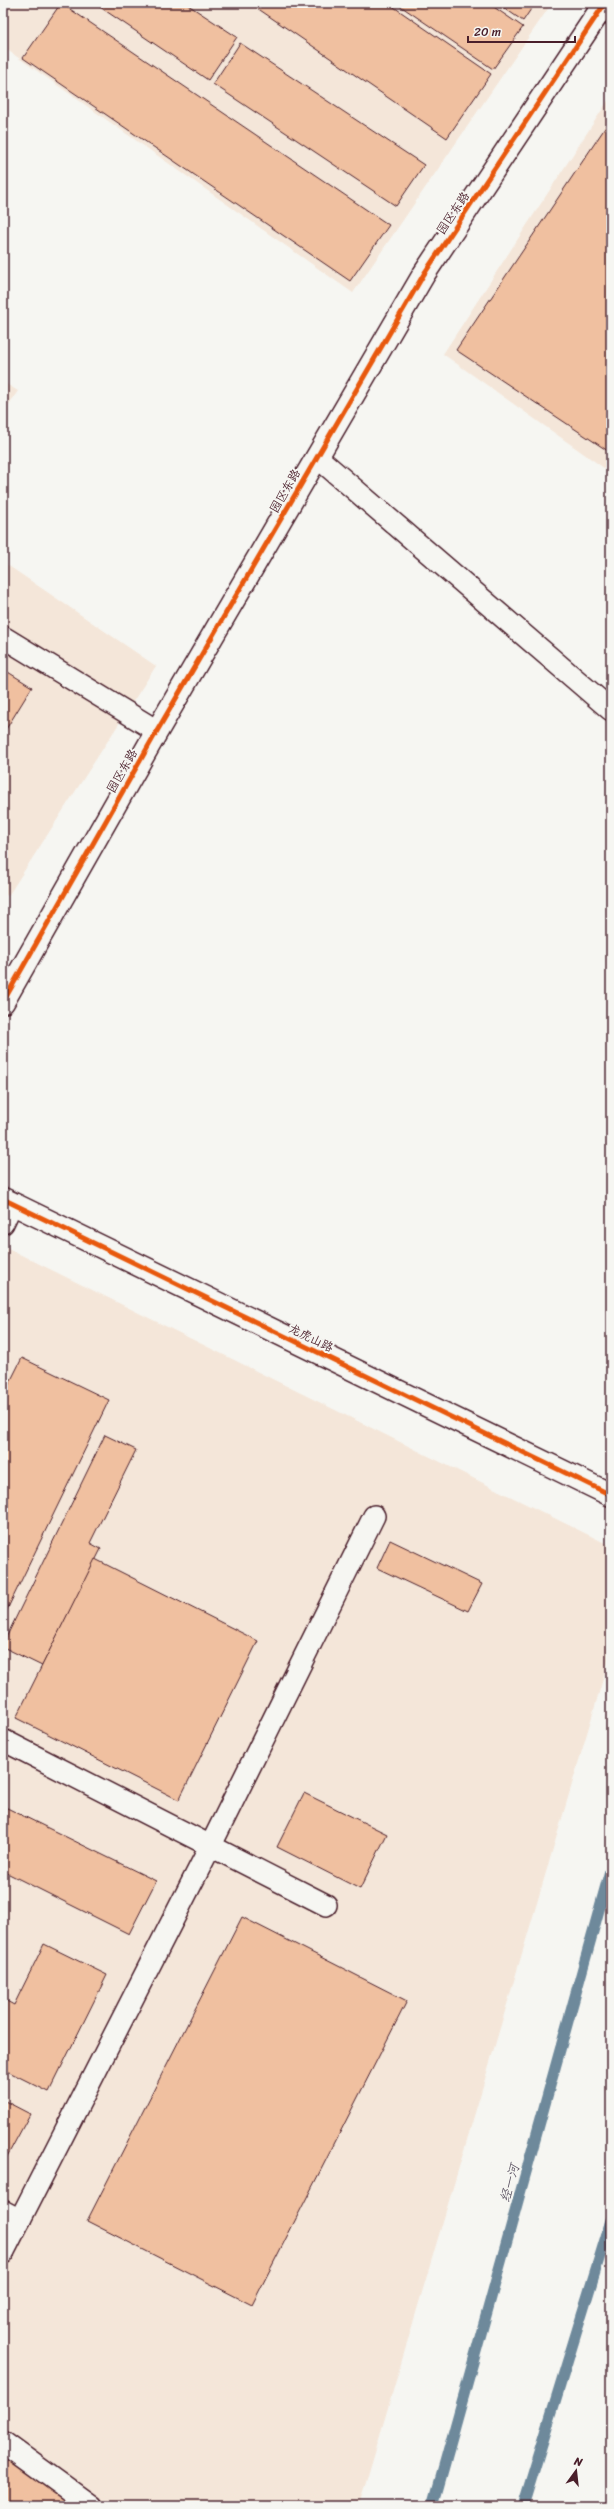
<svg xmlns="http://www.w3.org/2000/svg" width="614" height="2509" font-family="Sriracha,'LXGW WenKai TC',sans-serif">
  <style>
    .built { fill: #f4e6d9 }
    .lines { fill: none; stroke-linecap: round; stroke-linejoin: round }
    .stream { stroke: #6e899b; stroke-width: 11 }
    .building { fill: #f0c0a0; stroke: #4a1f2b }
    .lane-casing { stroke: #4a1f2b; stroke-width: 24 }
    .street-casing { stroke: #4a1f2b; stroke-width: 25 }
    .secondary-casing { stroke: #4a1f2b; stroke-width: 25 }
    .lane { stroke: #f6f6f2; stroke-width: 21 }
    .street { stroke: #f6f6f2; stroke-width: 22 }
    .secondary { stroke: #f6f6f2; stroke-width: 22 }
    .cycleway-casing { stroke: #f6f6f2; stroke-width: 8 }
    .cycleway { stroke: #e8590c; stroke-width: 5 }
    .labels { text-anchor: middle; stroke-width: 4; stroke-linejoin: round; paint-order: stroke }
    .street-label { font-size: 12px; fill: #4a1f2b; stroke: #f6f6f2 }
    .water-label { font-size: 13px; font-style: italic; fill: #5c5463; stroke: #f6f6f2 }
  </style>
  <rect width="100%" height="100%" fill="#f6f6f2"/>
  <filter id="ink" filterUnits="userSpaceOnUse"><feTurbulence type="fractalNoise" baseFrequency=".025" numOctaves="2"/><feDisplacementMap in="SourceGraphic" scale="8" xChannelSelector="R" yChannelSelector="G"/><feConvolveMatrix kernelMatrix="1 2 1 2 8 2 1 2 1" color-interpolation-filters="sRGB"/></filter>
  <g filter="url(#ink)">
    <!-- built -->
    <g class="built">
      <path d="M3,3H552L353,293L3,47Z"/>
      <path d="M611,96V473L443,354Z"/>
      <path d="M3,382L18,391L3,413Z"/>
      <path d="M3,562L156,666L8,896L3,893Z"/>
      <path d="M3,1246L611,1546V1652L359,2506H3Z"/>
    </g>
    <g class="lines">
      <!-- stream -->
      <g class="stream">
        <path d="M433,2506L611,1867"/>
        <path d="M523,2506L611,2220"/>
      </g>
    </g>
    <!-- building -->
    <g class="building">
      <path d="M61,3L389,225L350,281L23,58Z"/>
      <path d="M94,3H185L237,37L208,80Z"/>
      <path d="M260,3H388L491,74L447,138L257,8Z"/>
      <path d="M396,3H488L523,27L493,69Z"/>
      <path d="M497,3H535L523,21Z"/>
      <path d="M240,43L424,165L396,206L213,84Z"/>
      <path d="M611,119V453L456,350Z"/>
      <path d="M3,669L32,687L3,734Z"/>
      <path d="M22,1358L109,1400L3,1618V1396Z"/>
      <path d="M105,1435L136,1450L90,1543L101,1549L42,1666L3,1647V1644Z"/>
      <path d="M390,1540L482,1584L468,1611L377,1568Z"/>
      <path d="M95,1559L258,1641L179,1800L16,1718Z"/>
      <path d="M304,1793L387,1834L360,1889L277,1847Z"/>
      <path d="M3,1806L156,1881L129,1934L3,1871Z"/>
      <path d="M242,1917L407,2001L252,2305L87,2221Z"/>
      <path d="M44,1944L107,1975L49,2092L3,2069V1999L14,2005Z"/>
      <path d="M3,2100L30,2114L3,2164Z"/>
      <path d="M3,2453L76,2506H3Z"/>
    </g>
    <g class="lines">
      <defs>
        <g id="lane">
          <path d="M317,457L611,710"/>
          <path d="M3,637L157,731"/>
          <path d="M3,1223L12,1204"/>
          <path d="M3,1740L326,1905"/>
          <path d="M3,2211L20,2220"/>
          <path d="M3,2253L210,1847L374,1516"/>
          <path d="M3,2442L91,2506"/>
        </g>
        <path id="street" d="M3,1002L157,731L424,274L605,3"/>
        <path id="secondary" d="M3,1199L611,1495"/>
      </defs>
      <!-- lane casing -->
      <use href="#lane" class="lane-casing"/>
      <!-- street casing -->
      <use href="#street" class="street-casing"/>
      <!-- secondary casing -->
      <use href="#secondary" class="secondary-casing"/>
      <!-- lane -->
      <use href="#lane" class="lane"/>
      <!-- street -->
      <use href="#street" class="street"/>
      <!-- secondary -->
      <use href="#secondary" class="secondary"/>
      <defs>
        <g id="cycleway">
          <path d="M3,1002L157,731L424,274L605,3"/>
          <path d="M3,1199L611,1495"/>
        </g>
      </defs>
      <!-- cycleway casing -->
      <use href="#cycleway" class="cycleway-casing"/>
      <!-- cycleway -->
      <use href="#cycleway" class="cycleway"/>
    </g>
  </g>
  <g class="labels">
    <!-- street labels -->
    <g class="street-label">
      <text transform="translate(453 213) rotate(-56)" y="4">园区东路</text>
      <text transform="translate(285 491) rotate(-60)" y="4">园区东路</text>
      <text transform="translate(122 771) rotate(-60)" y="4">园区东路</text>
      <text transform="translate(311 1338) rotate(26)" y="4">龙虎山路</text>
    </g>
    <!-- water labels -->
    <g class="water-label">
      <text transform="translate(509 2183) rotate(-74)" y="5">经一河</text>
    </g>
  </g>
  <!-- margin -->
  <rect width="614" height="2509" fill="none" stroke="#f6f6f2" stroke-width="16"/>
  <rect x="8" y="8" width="598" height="2493" fill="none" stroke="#4a1f2b" stroke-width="1.5" filter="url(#ink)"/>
  <!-- north arrow -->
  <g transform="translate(576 2471) rotate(15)" stroke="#f6f6f2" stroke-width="3" paint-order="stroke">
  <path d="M0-3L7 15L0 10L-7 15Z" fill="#4a1f2b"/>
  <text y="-6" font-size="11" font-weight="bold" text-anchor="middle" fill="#4a1f2b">N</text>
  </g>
  <!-- scale -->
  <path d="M468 36v6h107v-6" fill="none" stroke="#4a1f2b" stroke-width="2"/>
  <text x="474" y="36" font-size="12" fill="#4a1f2b" stroke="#f6f6f2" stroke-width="3" paint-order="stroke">20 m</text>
</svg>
